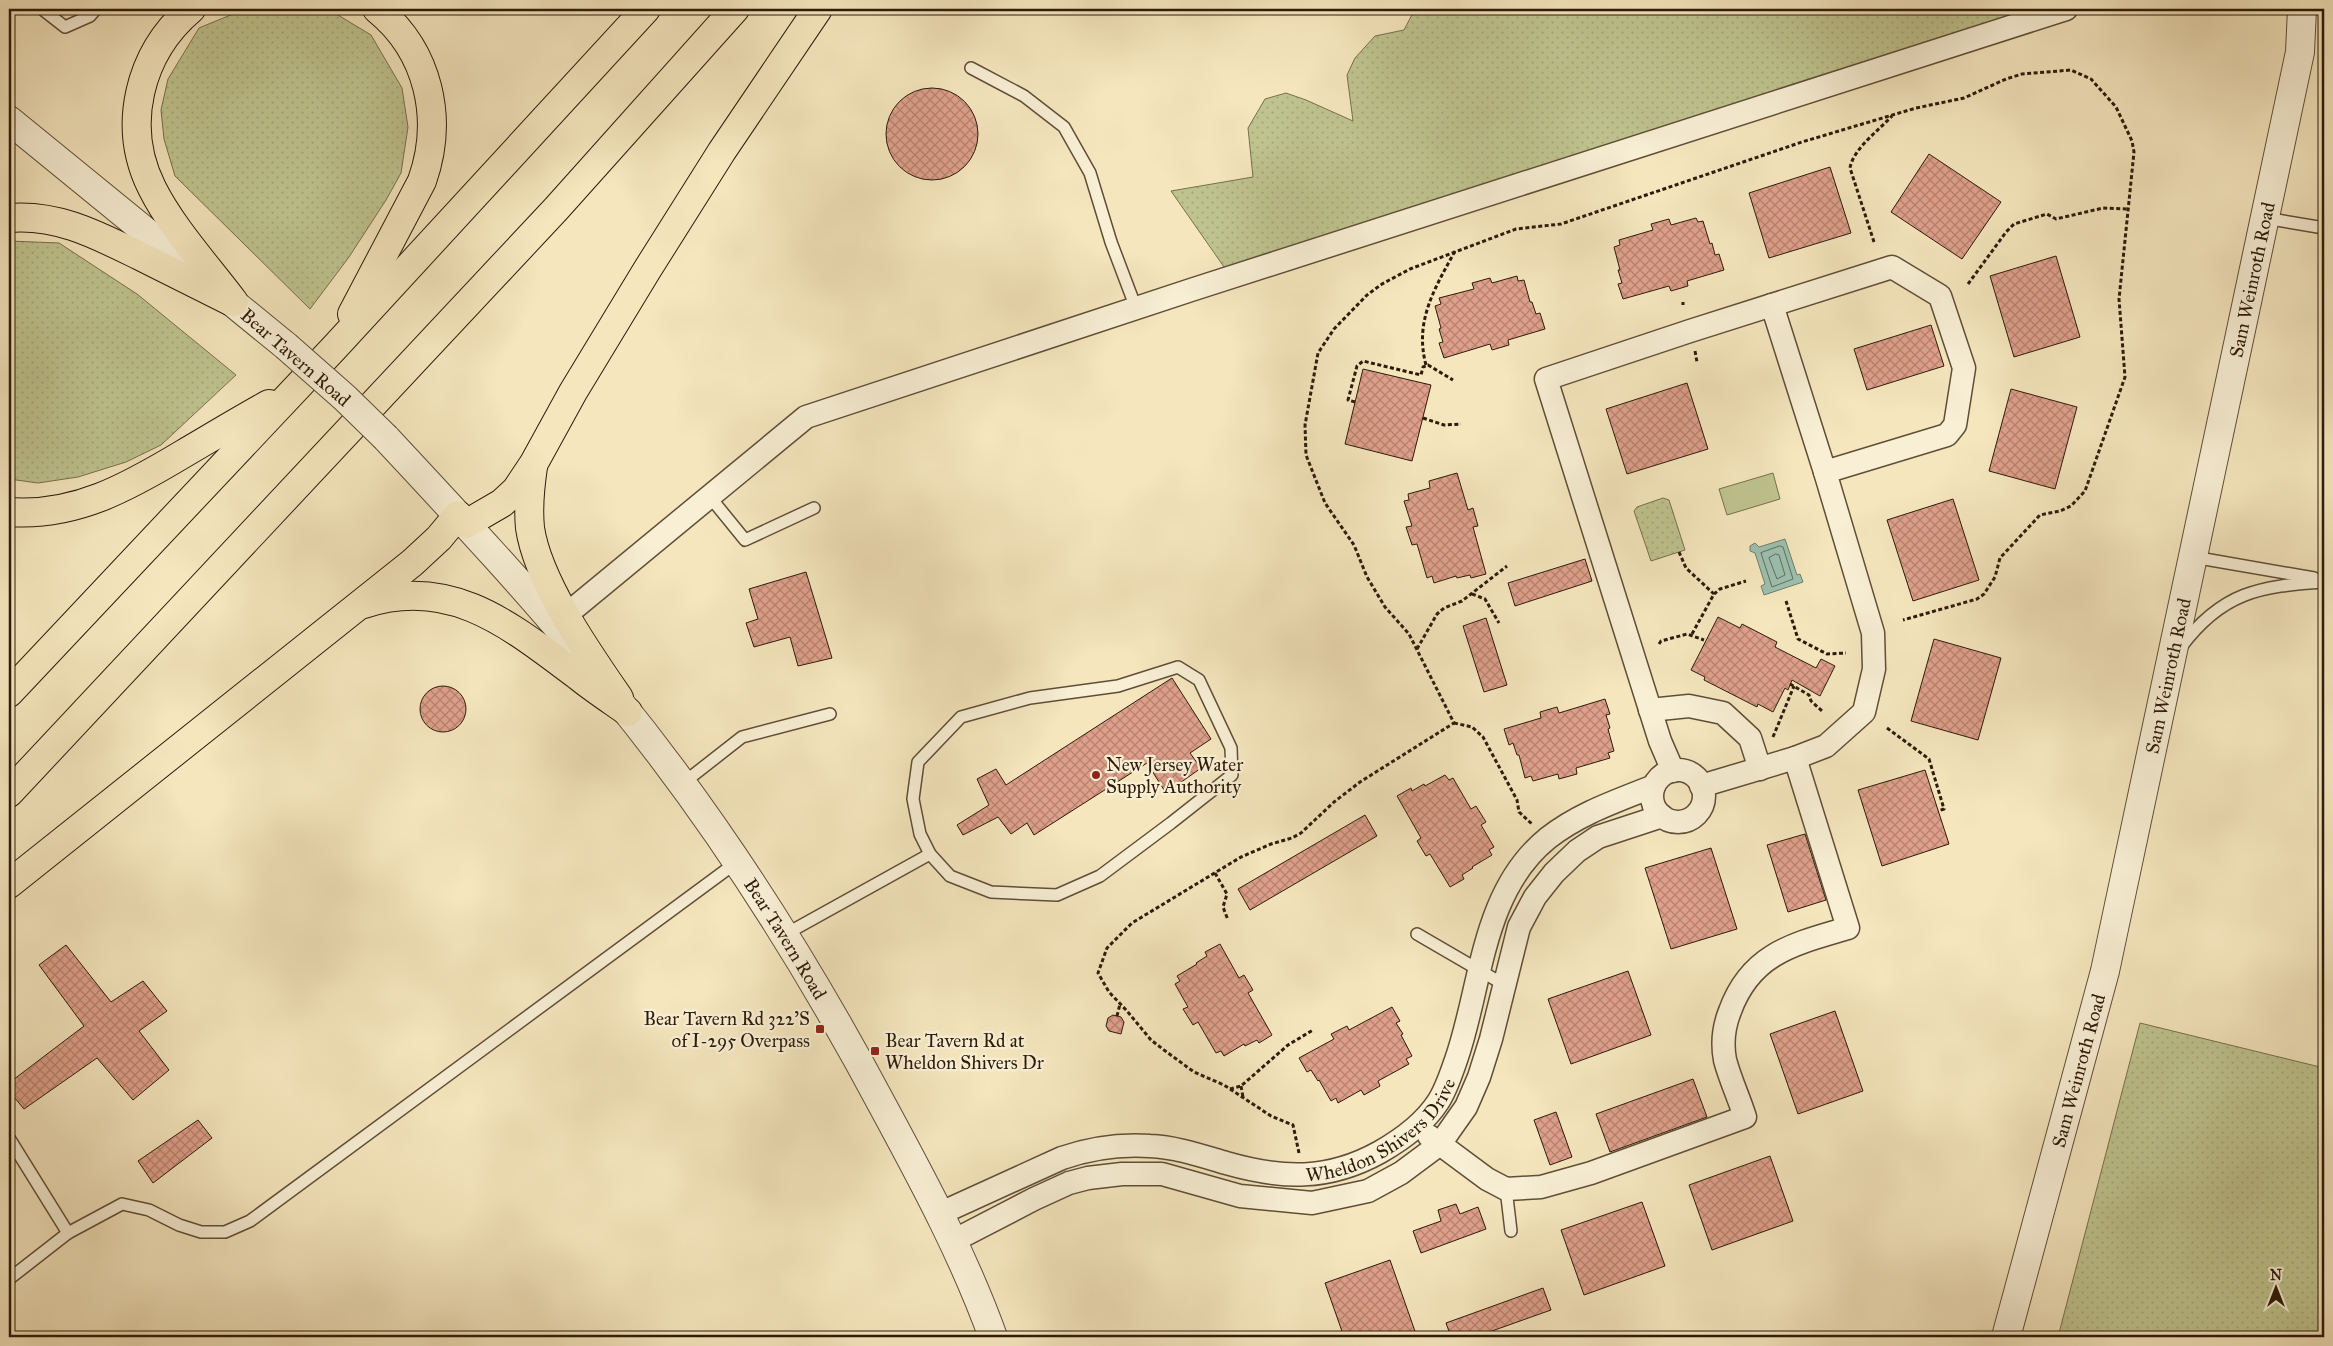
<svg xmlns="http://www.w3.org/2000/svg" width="2333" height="1346" font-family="'IM FELL Great Primer',serif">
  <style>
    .green { fill: url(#green-dots); stroke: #76704c }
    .pitch { fill: #bfc48f; stroke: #76704c }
    .water { fill: #9cc0af; stroke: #707e6d }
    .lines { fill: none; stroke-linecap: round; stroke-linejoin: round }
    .shore { stroke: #646e5c; stroke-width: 1 }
    .building { fill: url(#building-cross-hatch); stroke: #2d1b0a }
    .service-casing { stroke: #5f4e37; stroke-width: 14 }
    .minor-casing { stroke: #5f4e37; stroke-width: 25 }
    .tertiary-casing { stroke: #5f4e37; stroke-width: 30 }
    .motorway-casing { stroke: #2d1b0a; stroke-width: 30 }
    .path { stroke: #2d1b0a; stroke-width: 3; stroke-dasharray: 4 2.5; stroke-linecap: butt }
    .service { stroke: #f8efd5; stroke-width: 11 }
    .minor { stroke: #f8efd5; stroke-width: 22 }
    .tertiary { stroke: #f8efd5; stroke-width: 28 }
    .motorway { stroke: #f5e6be; stroke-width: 28 }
    .tertiary-bridge-casing { stroke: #5f4e37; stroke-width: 30; stroke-linecap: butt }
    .tertiary-bridge { stroke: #f8efd5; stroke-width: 28 }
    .poi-dot { fill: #8f2418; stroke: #f8efd5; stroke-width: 2 }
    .labels { text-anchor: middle; stroke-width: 4.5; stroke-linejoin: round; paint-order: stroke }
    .street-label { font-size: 19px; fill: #2d1b0a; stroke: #f8efd5 }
    .poi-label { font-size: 19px; fill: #2d1b0a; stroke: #f8efd5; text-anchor: start }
  </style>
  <defs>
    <pattern id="green-dots" width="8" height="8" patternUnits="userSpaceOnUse" patternTransform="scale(1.25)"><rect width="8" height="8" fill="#bfc48f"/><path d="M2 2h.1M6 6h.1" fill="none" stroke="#a4a87a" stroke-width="1.8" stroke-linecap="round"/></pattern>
    <pattern id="building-cross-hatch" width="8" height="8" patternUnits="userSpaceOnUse" patternTransform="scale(1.25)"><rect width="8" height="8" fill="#dfa08b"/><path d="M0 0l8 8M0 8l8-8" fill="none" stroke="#b58270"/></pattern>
  </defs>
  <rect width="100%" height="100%" fill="#f5e6be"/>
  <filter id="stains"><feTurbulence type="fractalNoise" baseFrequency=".004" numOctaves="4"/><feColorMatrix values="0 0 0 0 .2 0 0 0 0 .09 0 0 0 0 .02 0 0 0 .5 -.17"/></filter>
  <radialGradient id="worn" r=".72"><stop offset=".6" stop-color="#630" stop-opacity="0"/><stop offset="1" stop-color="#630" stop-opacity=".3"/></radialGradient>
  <!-- green -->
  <g class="green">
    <path d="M245,9H328L371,35L402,88L408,127L401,173L386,200L349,257L310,309L175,176L164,139L161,110L168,79L199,28Z"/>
    <path d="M1415,9H2073L1238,287L1171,191L1253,177L1248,128L1265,99L1286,93L1306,100L1353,121L1347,75L1355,58L1375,36L1404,30Z"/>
    <path d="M9,241L59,243L137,294L236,375L161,445L126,462L78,477L38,483L9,479Z"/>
    <path d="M1663,498L1669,500L1685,550L1651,561L1634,511L1637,507Z"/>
    <path d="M2140,1023L2324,1068V1337H2058Z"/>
  </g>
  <!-- pitch -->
  <path class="pitch" d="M1773,473L1780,499L1727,515L1719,489Z"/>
  <!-- water -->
  <path class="water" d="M1785,539L1797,575L1800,574L1803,582L1764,595L1761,586L1765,584L1755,553L1750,551V546L1755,543L1759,547Z"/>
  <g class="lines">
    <!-- shore -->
    <g class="shore">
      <path d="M1780,546L1783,547L1793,579L1772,587L1761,553Z"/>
      <path d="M1776,554L1779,555L1785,575L1777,579L1769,558Z"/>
    </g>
  </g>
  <!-- building -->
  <g class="building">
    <circle cx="932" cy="134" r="46"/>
    <path d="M1929,154L2001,202L1962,259L1891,212Z"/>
    <path d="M1830,167L1851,233L1769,258L1749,193Z"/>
    <path d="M1696,218L1698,222L1703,221L1710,244L1712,243L1715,255L1719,254L1724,270L1687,281L1688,286L1671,291L1669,286L1623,299L1618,284L1622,283L1618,270H1620L1614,247L1620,245L1619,240L1653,230L1651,224L1669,219L1671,225Z"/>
    <path d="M2056,256L2080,337L2014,357L1990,276Z"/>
    <path d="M1517,276L1518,281L1524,280L1530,302H1532L1536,314L1540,313L1545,329L1508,340L1509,345L1492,350L1490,344L1444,358L1439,343L1443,342L1439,329L1441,328L1435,306L1441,304L1439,298L1474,289L1472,283L1490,278L1492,283Z"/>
    <path d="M1931,325L1944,366L1867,390L1854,349Z"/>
    <path d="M1363,369L1431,385L1412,461L1345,444Z"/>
    <path d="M1687,383L1708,449L1627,474L1606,409Z"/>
    <path d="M2011,389L2077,407L2055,489L1989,471Z"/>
    <path d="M1457,473L1468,510L1473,508L1478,526L1473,527L1486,574L1471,578L1470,575L1457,578L1456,576L1434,583L1432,576L1427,578L1417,544L1412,545L1406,527L1412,526L1404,501L1409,500L1408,494L1430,488L1429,481Z"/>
    <path d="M1953,499L1979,580L1913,601L1887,520Z"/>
    <path d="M1585,559L1592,581L1515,606L1508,583Z"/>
    <path d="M806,572L832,658L798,666L790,637L754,647L746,623L758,619L749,589Z"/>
    <path d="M1718,617L1740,628L1742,624L1777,642L1775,647L1816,668L1821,659L1835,666L1820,696L1792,680L1788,690L1785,688L1773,712L1758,704L1757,707L1704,680L1705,677L1691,670Z"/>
    <path d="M1486,618L1507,685L1484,692L1463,626Z"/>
    <path d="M1934,639L2001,658L1978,740L1911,721Z"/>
    <path d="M1172,678L1211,739L1190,753L1201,768L1166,793L1147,763L1034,835L1027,823L1011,834L998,817L963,835L957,825L989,805L977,779L996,769L1006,785Z"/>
    <circle cx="443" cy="709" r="23"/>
    <path d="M1605,699L1610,714L1606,715L1610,728L1608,729L1614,751L1608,753L1610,758L1576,768L1577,774L1559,779L1558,774L1533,781L1531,776L1525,778L1519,755H1517L1513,743L1509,745L1504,729L1541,718L1540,712L1557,707L1559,713Z"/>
    <path d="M1925,770L1949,844L1882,866L1858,790Z"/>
    <path d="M1445,775L1449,780L1453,778L1471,809L1476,806L1486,822L1481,825L1494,847L1489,850L1492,855L1472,867L1473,868L1462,875L1464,879L1450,887L1430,854L1426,856L1417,841L1421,838L1397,796L1411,788L1412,791L1424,784L1425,786Z"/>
    <path d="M1365,815L1377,836L1250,910L1238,889Z"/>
    <path d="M1805,834L1826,900L1788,912L1767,845Z"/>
    <path d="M1711,848L1737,929L1671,949L1645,868Z"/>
    <path d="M1220,944L1239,978L1244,975L1253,990L1248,993L1272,1035L1259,1043L1257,1040L1245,1046L1244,1044L1224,1056L1221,1051L1216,1053L1198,1022L1193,1025L1183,1009L1188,1007L1175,984L1180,981L1177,976L1197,964L1196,963L1207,956L1205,952Z"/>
    <path d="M66,945L111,1002L143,981L167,1011L139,1031L169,1070L133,1100L97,1058L24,1109L9,1091V1083L84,1026L39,965Z"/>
    <path d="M1628,971L1651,1035L1571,1064L1548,999Z"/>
    <path d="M1392,1007L1400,1021L1396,1023L1403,1034L1401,1035L1412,1056L1406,1059L1409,1064L1378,1081L1380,1086L1364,1095L1361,1090L1338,1103L1336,1098L1331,1101L1319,1080L1318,1081L1311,1070L1307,1072L1299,1058L1334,1039L1331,1034L1347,1026L1349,1030Z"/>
    <path d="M1835,1011L1863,1091L1798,1114L1770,1034Z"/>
    <path d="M1113,1015L1121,1017L1124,1022L1121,1034L1109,1031L1106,1026L1108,1018Z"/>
    <path d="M1693,1079L1707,1117L1610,1152L1596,1114Z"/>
    <path d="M1556,1112L1572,1157L1550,1165L1534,1120Z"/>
    <path d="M198,1120L212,1138L153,1183L138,1161Z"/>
    <path d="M1770,1156L1793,1221L1712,1250L1689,1185Z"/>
    <path d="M1642,1202L1665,1266L1584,1295L1561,1230Z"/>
    <path d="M1456,1204L1460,1214L1478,1207L1486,1229L1421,1253L1413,1231L1441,1221L1438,1210Z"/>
    <path d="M1390,1260L1417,1337H1344L1325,1283Z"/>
    <path d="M1543,1288L1551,1310L1475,1337H1451L1446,1323Z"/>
  </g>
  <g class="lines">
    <defs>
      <g id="service">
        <path d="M42,9L65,27L90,16L96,9"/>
        <path d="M971,68L1024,96L1064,127L1090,173L1111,242L1136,308"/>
        <path d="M2265,218L2324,228"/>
        <path d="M710,497L745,540L814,508"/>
        <path d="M2193,557L2314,578"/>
        <path d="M2181,647C2222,592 2260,586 2324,582"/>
        <path d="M1178,667L1199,680L1231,748L1232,775L1171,823L1100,876L1057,895L991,892L950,876L930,854L920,834L913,799L918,762L961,717L1030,698L1118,686Z"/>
        <path d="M682,784L742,737L830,714"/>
        <path d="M1417,934L1503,984"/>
        <path d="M784,935L930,854"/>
        <path d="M9,1138L68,1233L122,1204L149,1210L179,1225L201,1232H225L250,1221L737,862"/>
        <path d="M1506,1189L1511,1231"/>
        <path d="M9,1279L68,1233"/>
      </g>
      <g id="minor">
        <path d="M1772,305L1825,472"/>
        <path d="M555,624L806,417L1191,290L2066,9"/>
        <path d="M1650,710L1689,706L1723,713L1750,738L1760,769"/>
        <circle cx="1678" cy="796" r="26"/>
        <path d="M1673,771L1660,741L1546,379L1690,331L1892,267L1940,296L1964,368L1955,425L1947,435L1825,472L1873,633L1874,669L1864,712L1826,746L1795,758L1701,786"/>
        <path d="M1429,1136L1487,1179L1506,1189L1541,1187L1591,1173L1745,1117C1739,1098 1730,1079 1725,1060C1722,1044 1724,1026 1730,1011C1751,953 1794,944 1848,928L1795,758"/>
        <path id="s1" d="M939,1214L1062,1158C1091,1148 1120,1144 1150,1146C1176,1147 1202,1156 1226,1163C1282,1179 1328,1181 1380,1152C1401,1140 1425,1122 1438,1102C1446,1090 1451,1074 1456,1060C1482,986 1481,892 1548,838C1580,813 1617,801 1654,786"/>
        <path d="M953,1241L1034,1199L1069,1183L1088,1178L1122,1174H1162L1240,1196L1312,1203L1368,1191L1401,1173L1440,1144L1466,1107L1479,1077L1491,1039L1519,927L1535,897L1554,873L1577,851L1598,837L1662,816"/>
      </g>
      <g id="tertiary">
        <path d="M9,120L286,346"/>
        <path d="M386,438C451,508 516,577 577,650"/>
        <path id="s2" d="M612,693C718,822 808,965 886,1112C926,1186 965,1259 993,1337"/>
        <path id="s3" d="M2006,1337L2105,971L2300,52L2302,9"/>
      </g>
      <g id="motorway">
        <path d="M191,9C139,53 121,126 152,188C172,228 207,266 234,302"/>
        <path d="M9,218C58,214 97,235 140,256C170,271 200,286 230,301"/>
        <path d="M352,314L422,181C444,119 429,51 377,9"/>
        <path d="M533,467C530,487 528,508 530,528C538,582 588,653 619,698"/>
        <path d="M9,512C75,517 128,487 183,454C212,437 240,420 269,404"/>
        <path d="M466,524L502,503L516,490L534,463L573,392L647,270L722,151L818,9"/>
        <path d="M364,604C452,575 512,627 578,676C594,689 611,700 628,712"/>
        <path d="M9,693L335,347L646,9"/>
        <path d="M9,793L556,209L735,9"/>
        <path d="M9,884L412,563L439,538L458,515"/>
      </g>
    </defs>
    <!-- service casing -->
    <use href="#service" class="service-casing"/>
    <!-- minor casing -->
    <use href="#minor" class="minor-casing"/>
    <!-- tertiary casing -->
    <use href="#tertiary" class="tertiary-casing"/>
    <!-- motorway casing -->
    <use href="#motorway" class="motorway-casing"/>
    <!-- path -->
    <g class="path">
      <path d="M1874,242L1850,168C1853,149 1879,130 1892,116"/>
      <path d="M1968,284L2006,232L2014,224L2047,214L2056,219L2103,208L2127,209"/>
      <path d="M1683,302V305"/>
      <path d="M1695,351L1697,362"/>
      <path d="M1426,365C1414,321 1435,288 1455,251"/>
      <path d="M1355,402L1348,400L1357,366L1363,361L1421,375L1423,367L1428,365L1453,380"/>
      <path d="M1423,418L1444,425L1461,424"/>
      <path d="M1679,552L1686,568L1714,594"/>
      <path d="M1472,594L1485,599L1499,623"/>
      <path d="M1786,601L1798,639L1827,654L1846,653"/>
      <path d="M1692,634L1714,594L1720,589L1746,581"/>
      <path d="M1659,644L1661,641L1687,634L1704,640"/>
      <path d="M1417,649L1437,614L1444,608L1462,601L1507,566"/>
      <path d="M1790,684L1809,695L1811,701L1822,711"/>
      <path d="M1454,723L1472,727L1483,737L1517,800L1519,812L1532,824"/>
      <path d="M1887,728L1929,759L1944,809L1938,811"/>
      <path d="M1773,737L1794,686"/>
      <path d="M1215,873L1227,894L1223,907L1228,920"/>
      <path d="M1117,1016L1120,1004"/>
      <path d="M1241,1086L1243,1097"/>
      <path d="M1230,1089L1241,1086L1288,1045L1313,1030"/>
      <path d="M1299,1153L1293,1125L1271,1116L1224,1085L1194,1072L1164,1050L1151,1040L1127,1011L1109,992L1098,973L1107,948L1132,923L1241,857L1271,844L1292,838L1301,833L1334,802L1360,782L1454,723L1409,634L1385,607L1367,577L1354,545L1325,503L1306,455L1305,425L1318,353L1334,329L1367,295L1382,284L1410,269L1516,229L1561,224L1802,142L1916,108L1964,98L2006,79L2022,74L2071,70L2091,79L2116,107L2132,141L2134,152L2119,299L2125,377L2085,491L2071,506L2060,511L2040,515L2000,558L1995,577L1984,594L1977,599L1903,620"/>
    </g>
    <!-- service -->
    <use href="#service" class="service"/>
    <!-- minor -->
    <use href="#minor" class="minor"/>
    <!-- tertiary -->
    <use href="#tertiary" class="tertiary"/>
    <!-- motorway -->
    <use href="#motorway" class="motorway"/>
    <defs>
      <path id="tertiary-bridge" d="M286,346L345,398L386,438"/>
    </defs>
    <!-- tertiary-bridge casing -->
    <use href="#tertiary-bridge" class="tertiary-bridge-casing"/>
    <!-- tertiary-bridge -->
    <use href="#tertiary-bridge" class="tertiary-bridge"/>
  </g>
  <!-- markers -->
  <g class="poi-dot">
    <circle cx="1096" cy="775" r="5"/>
    <rect x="815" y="1024" width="10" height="10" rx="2.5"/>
    <rect x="870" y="1046" width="10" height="10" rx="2.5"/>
  </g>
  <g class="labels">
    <!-- street labels -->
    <g class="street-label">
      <text dy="7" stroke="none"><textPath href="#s3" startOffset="1086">Sam Weinroth Road</textPath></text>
      <text transform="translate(296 357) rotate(41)" y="7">Bear Tavern Road</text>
      <text dy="7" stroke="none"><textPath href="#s3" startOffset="681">Sam Weinroth Road</textPath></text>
      <text dy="7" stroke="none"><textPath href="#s2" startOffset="301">Bear Tavern Road</textPath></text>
      <text dy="7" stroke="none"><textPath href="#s3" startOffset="276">Sam Weinroth Road</textPath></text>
      <text dy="7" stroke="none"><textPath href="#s1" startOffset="474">Wheldon Shivers Drive</textPath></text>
    </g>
    <!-- poi labels -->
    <g class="poi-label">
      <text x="1106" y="771">New Jersey Water<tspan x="1106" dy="22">Supply Authority</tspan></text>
      <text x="810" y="1025" text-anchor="end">Bear Tavern Rd 322'S<tspan x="810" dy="22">of I-295 Overpass</tspan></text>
      <text x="885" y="1047">Bear Tavern Rd at<tspan x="885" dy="22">Wheldon Shivers Dr</tspan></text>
    </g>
  </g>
  <!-- margin -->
  <rect width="2333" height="1346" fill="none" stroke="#f5e6be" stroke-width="30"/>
  <rect x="10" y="10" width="2313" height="1326" fill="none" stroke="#2d1b0a" stroke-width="2.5"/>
  <rect x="15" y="15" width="2303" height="1316" fill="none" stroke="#2d1b0a"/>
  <!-- north arrow -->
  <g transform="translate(2276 1288)" stroke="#f8efd5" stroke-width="4" paint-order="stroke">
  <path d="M0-4L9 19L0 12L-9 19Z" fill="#2d1b0a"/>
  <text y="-8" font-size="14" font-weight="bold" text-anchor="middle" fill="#2d1b0a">N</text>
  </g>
  <rect width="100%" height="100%" filter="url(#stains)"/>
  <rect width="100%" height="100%" fill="url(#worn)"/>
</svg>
